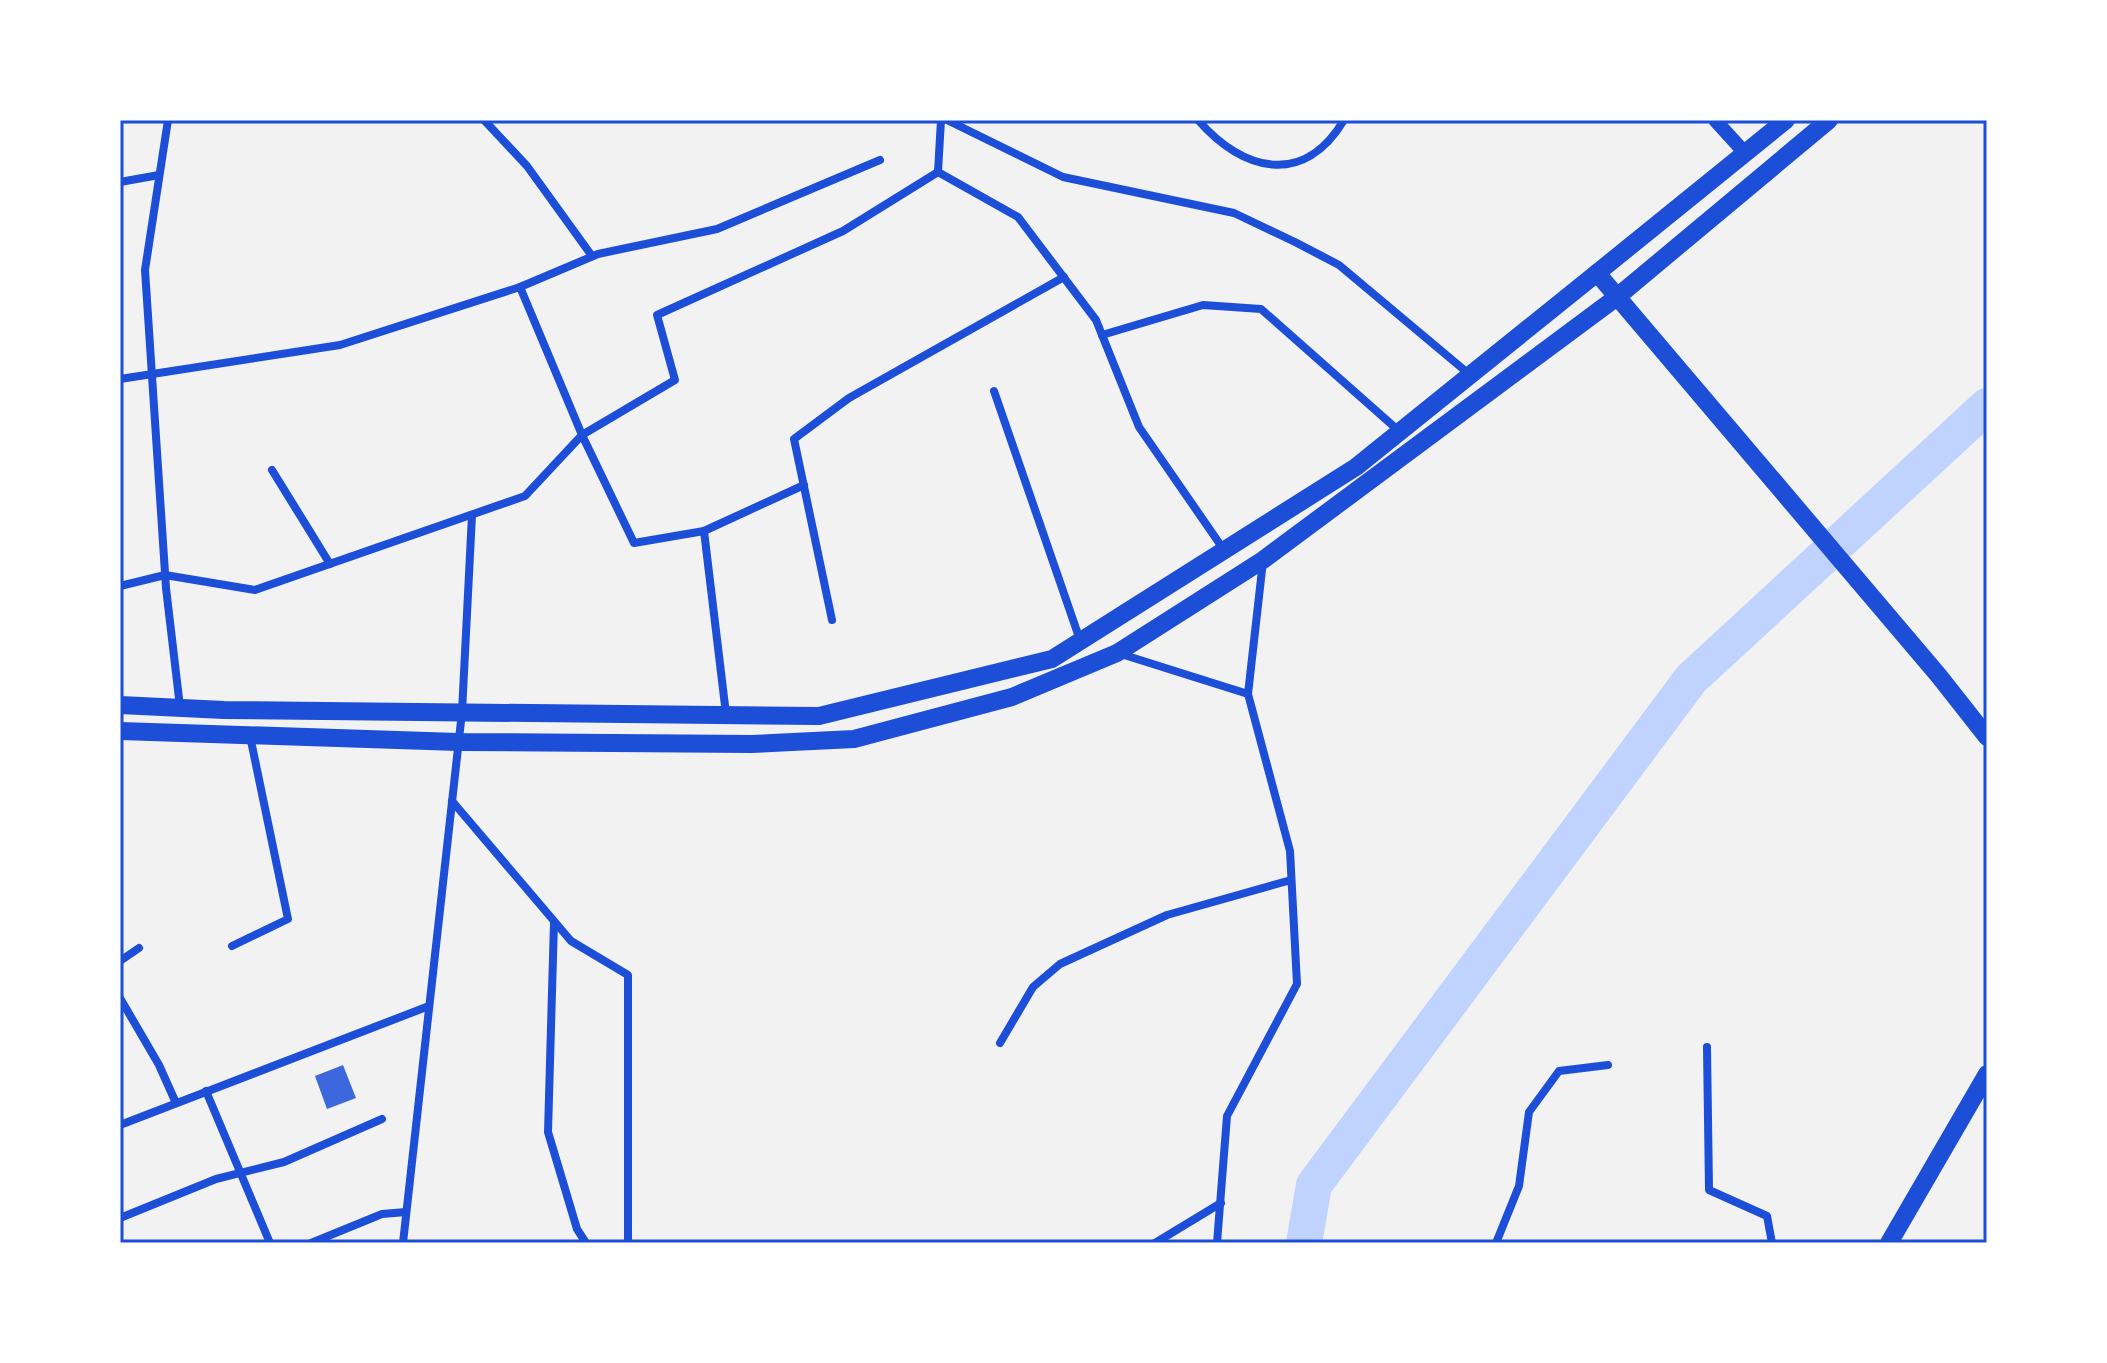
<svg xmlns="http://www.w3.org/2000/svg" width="2107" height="1363" font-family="'Golos Text',sans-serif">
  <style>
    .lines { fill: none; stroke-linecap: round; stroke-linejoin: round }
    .river { stroke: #bfd3fe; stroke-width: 36 }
    .building { fill: #3d67dc }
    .minor { stroke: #1d4ed8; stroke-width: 8 }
    .tertiary { stroke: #1d4ed8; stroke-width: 14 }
    .primary { stroke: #1d4ed8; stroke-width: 18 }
    .trunk { stroke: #1d4ed8; stroke-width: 18 }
    .neatline { fill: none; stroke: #1d4ed8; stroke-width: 3 }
  </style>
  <rect width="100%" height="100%" fill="#f2f2f2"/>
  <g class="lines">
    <!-- river -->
    <path class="river" d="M1304,1243L1314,1185L1691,679L1987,406"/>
  </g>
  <!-- building -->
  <path class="building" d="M343,1065L356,1098L327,1109L315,1076Z"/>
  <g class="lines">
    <!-- minor -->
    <g class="minor">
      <path d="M168,120L145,270L166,588L180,707"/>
      <path d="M484,120L527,166L592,256"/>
      <path d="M947,120L1063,177L1234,213L1295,242L1339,265L1469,374"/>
      <path d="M1198,120C1243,172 1304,187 1344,120"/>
      <path d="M938,172L1018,217L1096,320L1139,427L1224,550"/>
      <path d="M938,172L941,120"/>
      <path d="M120,182L159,175"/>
      <path d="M520,287L582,435L634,543L704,531L804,485"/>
      <path d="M1102,335L1203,305L1261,309L1399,431"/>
      <path d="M120,379L340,345L520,287L598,254L717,229L880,160"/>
      <path d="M994,391L1080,640"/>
      <path d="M272,470L330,564"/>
      <path d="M704,531L726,714"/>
      <path d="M120,586L165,575L255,590L525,496L582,435L675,380L657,315L843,231L938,172"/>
      <path d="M832,620L794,439L849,398L1064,277"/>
      <path d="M1121,654L1248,694L1263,561"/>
      <path d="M452,801L571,941L628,975V1243"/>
      <path d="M554,922L548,1132L577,1229L586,1243"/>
      <path d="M232,946L288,919L250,736"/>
      <path d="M120,961L139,948"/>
      <path d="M120,998L159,1065L176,1103"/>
      <path d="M1000,1043L1033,987L1060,964L1167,915L1291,880"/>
      <path d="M1707,1047L1709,1190L1767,1216L1772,1243"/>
      <path d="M206,1091L270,1243"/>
      <path d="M120,1125L429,1006"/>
      <path d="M120,1218L216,1179L284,1162L382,1119"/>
      <path d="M311,1243L382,1214L406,1212"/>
      <path d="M403,1243L462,712L472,515"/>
      <path d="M1155,1243L1221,1203"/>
      <path d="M1217,1243L1227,1116L1297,984L1290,851L1248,694"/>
      <path d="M1496,1243L1519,1186L1529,1112L1559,1071L1608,1065"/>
    </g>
    <!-- tertiary -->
    <path class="tertiary" d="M1715,120L1745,153"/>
    <!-- primary -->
    <g class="primary">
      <path d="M120,705L224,710L819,716L1052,659L1356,467L1597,273"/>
      <path d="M120,731L458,742L752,744L854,739L1012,697L1117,653L1263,560L1617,297"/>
    </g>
    <!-- trunk -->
    <g class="trunk">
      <path d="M1786,120L1597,273L1939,676L1987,737"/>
      <path d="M1617,297L1829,120"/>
      <path d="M1889,1243L1987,1074"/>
    </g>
  </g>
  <!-- border -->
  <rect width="2107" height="1363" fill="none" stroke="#ffffff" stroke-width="244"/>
  <rect x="122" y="122" width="1863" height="1119" class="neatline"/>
</svg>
